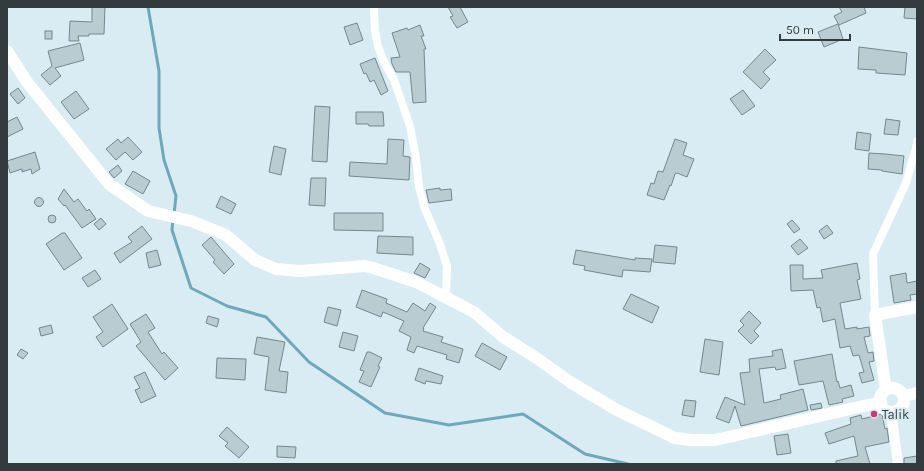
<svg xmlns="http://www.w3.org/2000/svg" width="924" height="471" font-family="Karla,sans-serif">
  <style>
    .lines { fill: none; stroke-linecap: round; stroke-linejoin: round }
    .stream { stroke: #70a8bb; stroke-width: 3 }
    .building { fill: #b9ccd2; stroke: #75878d }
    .minor { stroke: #fff; stroke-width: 8 }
    .tertiary { stroke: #fff; stroke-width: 10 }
    .primary { stroke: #fff; stroke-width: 12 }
    .poi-dot { fill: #c73b70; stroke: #d9ecf3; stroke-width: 1.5 }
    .labels { text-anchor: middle; stroke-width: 3.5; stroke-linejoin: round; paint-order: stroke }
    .poi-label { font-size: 13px; fill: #343b3e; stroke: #d9ecf3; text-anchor: start }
  </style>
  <rect width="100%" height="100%" fill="#d9ecf3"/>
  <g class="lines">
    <!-- stream -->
    <g class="stream">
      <path d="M148,7L159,71V128L164,160L176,196L174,214"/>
      <path d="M173,219L172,230L191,288L227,306L266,317L309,362L385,413L449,425L523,414L585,454L628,464"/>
    </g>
  </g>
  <!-- building -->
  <g class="building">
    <path d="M92,7H105L104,34H89V36H78L79,41H69L70,21L92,22Z"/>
    <path d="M448,7H460L468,22L457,28L450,17L453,16Z"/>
    <path d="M839,7H864L866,13L839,25L834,16L842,12Z"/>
    <path d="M905,7H917V19L904,18Z"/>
    <path d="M357,23L363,40L350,45L344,27Z"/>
    <path d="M838,24L843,39L824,47L818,32Z"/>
    <path d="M420,25L424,36H421L426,49H424L426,102L413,103L410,72H396L392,64L391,58L400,57L392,33L407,28L408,30Z"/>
    <rect x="45" y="31" width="7" height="8"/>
    <path d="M80,43L84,60L55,68L61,76L50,85L41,75L52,66L48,51Z"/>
    <path d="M859,47L907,53L905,75L876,73V70L858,69Z"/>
    <path d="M765,49L776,60L763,72L770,79L761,89L743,72Z"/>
    <path d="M375,58L388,91L381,95L374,80L370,82L366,73L364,74L360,64Z"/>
    <path d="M18,88L25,98L18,104L10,94Z"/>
    <path d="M743,90L755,106L742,115L730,99Z"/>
    <path d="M76,91L89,109L74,119L61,102Z"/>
    <path d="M315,106L330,107L327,162L312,161Z"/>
    <path d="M356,112H383L384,126H369L368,124H356Z"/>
    <path d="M17,117L23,129L7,137V122Z"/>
    <path d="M886,119L900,121L898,135L884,134Z"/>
    <path d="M857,132L871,134L869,151L855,149Z"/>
    <path d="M128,137L142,152L133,160L125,152L116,160L106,149L118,139L121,143Z"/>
    <path d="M388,139L404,140L403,156L410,157L409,180L349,176L350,162L387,164Z"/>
    <path d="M675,139L687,143L683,155L694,159L687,177L677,173L675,174L671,186L670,185L664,200L647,195L651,183L654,184L658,171L663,172Z"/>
    <path d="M274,146L286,149L281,175L269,172Z"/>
    <path d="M35,152L40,169L32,174L31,169L22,172V169L10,173L7,161Z"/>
    <path d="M869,153L885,154L904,156L902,174L882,171V170L868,169Z"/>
    <path d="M118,165L122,171L114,178L109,172Z"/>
    <path d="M133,171L150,181L143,194L125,184Z"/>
    <path d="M311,178H326L325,206L309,205Z"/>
    <path d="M440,188V190L451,189L452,200L429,203L426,190Z"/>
    <path d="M64,189L74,202L78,199L87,211L89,209L96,219L82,228L65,205L64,206L58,199Z"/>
    <path d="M221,196L236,204L231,214L216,207Z"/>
    <circle cx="39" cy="202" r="4.5"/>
    <path d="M334,213H383V231L334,230Z"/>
    <circle cx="52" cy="219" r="4"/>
    <path d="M101,218L106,224L99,230L94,224Z"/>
    <path d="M792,220L800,229L794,233L787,224Z"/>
    <path d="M827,225L833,233L824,239L819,231Z"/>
    <path d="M142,226L152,239L120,263L114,253L132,242L128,237Z"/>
    <path d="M62,233H65L82,258L64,270L46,244Z"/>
    <path d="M378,236L413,237V255L377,253Z"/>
    <path d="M211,237L234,264L224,274L213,262L215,260L202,245Z"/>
    <path d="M800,239L808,248L798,255L791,246Z"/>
    <path d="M655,245L677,247L675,264L653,262Z"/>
    <path d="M157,250L161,265L149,268L146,253Z"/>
    <path d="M576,250L635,260V258L652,259L650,272L623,270L622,277L584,270L585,266L573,264Z"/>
    <path d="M420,263L430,269L425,278L414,273Z"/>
    <path d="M857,263L860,279L857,280L861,299L840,303L845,329L857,327V329L869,327L870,336L864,337L868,353L873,352L874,361L869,362L874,380L862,383L859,373L864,372L859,355L853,356L850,346L840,348L835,319L823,322L820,307L817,308L813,290L791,291L790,265H803V279L823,278L821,270Z"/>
    <path d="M95,270L101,279L88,287L82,278Z"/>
    <path d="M906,273L907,283L917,281V294L910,295L911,300L894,303L890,276Z"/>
    <path d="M362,290L387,299L386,303L407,312L413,303L425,311L430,303L436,307L423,328L424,329L423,331L443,337L441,342L463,349L459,363L446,359L447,355L417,346L414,353L407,350L411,337L399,331L404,321L383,312L381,317L356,307Z"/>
    <path d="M631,294L659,307L652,323L623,309Z"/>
    <path d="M112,304L128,329L103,347L96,337L103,332L93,317Z"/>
    <path d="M328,307L341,310L337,326L324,322Z"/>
    <path d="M749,311L761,323L754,331L759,336L751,344L738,331L744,325L740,321Z"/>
    <path d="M146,314L155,328L148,332L162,354L164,352L178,368L165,380L136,346L141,342L130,324Z"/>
    <path d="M208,316L219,319L217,327L206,323Z"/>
    <path d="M51,325L53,333L41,336L39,328Z"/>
    <path d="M343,332L358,336L354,351L339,347Z"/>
    <path d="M257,337L285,342L279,371L288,372L286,393L265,390L269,357L254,354Z"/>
    <path d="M705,339L723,342L719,375L700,372Z"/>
    <path d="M482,343L507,357L500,370L475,356Z"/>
    <path d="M21,349L28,353L23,359L17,355Z"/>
    <path d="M782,349L786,368L776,370L775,367L759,369L764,403L781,399L780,395L803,389L808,410L741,426L735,406L729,423L716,418L725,397L745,405L740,373L750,372L749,359L773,356L772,351Z"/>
    <path d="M367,352H370L382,358L378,366L380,367L371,387L359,382L364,371L360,370Z"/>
    <path d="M832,354L837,382L838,381L840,388L851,385L854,396L842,399L843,402L829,405L823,381L799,385L794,361Z"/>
    <path d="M217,358L246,359L245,380L216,378Z"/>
    <path d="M419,368L443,376L441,384L426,381L425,384L415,380Z"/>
    <path d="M145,372L156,396L141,403L135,390L140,388L134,377Z"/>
    <path d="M685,400L696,401L694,417L682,415Z"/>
    <path d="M821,403L822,408L811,410L810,405Z"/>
    <path d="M882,414L885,429L887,428L889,442L865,447L870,464H836V461L858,456L854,436L829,444L825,433L851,424L850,418L861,415L862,419Z"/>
    <path d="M227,427L249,447L239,458L225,446L228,443L219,436Z"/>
    <path d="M788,434L791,453L777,455L774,436Z"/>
    <path d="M277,446L296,447L295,458L277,457Z"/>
    <path d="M917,456V464H904V458Z"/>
  </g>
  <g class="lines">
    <!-- minor -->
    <g class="minor">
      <path d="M374,7L375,31L378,46L383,60L394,80L410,126L416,158L419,187L425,209L440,244L447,266L446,298"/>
      <path d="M875,315L873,254L906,183L916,148L917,141"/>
    </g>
    <!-- tertiary -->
    <path class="tertiary" d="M891,411L898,464"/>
    <!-- primary -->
    <g class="primary">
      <path d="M7,51L27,82L109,184L148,211L191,221L226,235L255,260L276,269L301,271L365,266L373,268L416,282L474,312L503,337L538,359L570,382L617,410L675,438L691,440H715L881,402"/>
      <circle cx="892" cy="400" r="12"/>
      <path d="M886,390L875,315L917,307"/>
      <path d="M904,396L917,393"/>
    </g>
  </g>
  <!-- markers -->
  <circle class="poi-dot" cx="874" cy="414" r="4"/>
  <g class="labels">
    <!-- poi labels -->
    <g class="poi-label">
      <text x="882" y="419">Talik</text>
    </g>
  </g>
  <!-- border -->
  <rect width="924" height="471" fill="none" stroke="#343b3e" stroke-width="16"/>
  <!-- scale -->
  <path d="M780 34v6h70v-6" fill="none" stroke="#343b3e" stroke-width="2"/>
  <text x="786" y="34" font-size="12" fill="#343b3e" stroke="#d9ecf3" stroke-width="3" paint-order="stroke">50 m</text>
</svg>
